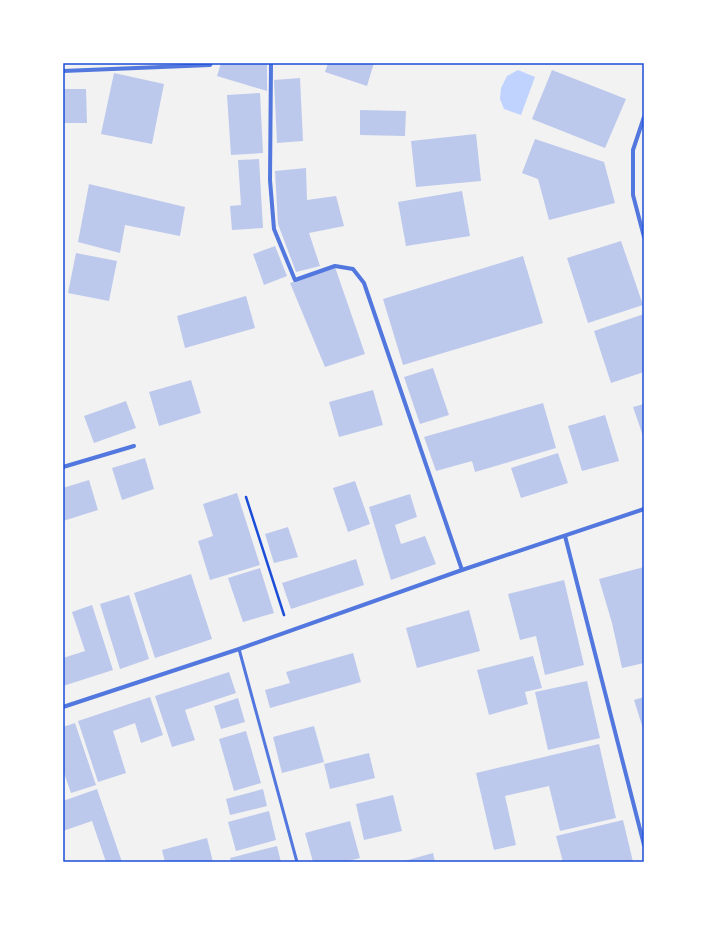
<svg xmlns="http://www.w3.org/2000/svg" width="707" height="925" font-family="Ubuntu,sans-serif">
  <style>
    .water { fill: #bfd3fe }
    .building { fill: #bdc9ec }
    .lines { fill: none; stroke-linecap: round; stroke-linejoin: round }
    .path { stroke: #1d4ed8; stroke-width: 2.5 }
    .service { stroke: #5277de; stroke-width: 3 }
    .minor { stroke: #5277de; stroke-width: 4 }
    .neatline { fill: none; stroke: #1d4ed8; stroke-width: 1.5 }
  </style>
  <rect width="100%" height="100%" fill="#f2f2f2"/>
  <!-- water -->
  <path class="water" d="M518,70L535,77L521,115L504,109L500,99L501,88L507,76Z"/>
  <!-- building -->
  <g class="building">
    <path d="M221,63H263L267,64V91L217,76Z"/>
    <path d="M328,63H374L367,86L325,72Z"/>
    <path d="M552,70L626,99L605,148L532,119Z"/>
    <path d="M114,73L164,84L152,144L101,134Z"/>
    <path d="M300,78L303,141L277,143L274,80Z"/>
    <path d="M63,89H86L87,123H63Z"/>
    <path d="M260,93L263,153L231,155L227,95Z"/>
    <path d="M360,110L406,111L405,136L360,135Z"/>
    <path d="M476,134L481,181L416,187L411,141Z"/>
    <path d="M535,139L604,162L615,203L549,220L538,179L522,173Z"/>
    <path d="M259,159L263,228L232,230L230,206L241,205L238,160Z"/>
    <path d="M306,168L307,200L336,196L344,226L309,233L320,266L296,272L278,224L275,171Z"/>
    <path d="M89,184L185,207L180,236L125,225L120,253L78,242Z"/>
    <path d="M462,191L470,236L406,246L398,202Z"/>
    <path d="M621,241L643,305L588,323L567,258Z"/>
    <path d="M275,246L287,276L264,285L253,254Z"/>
    <path d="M76,253L117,261L109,301L68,293Z"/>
    <path d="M523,256L543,323L403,365L383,299Z"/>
    <path d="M335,267L365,354L325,367L290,283Z"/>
    <path d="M246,296L255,328L185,348L177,316Z"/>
    <path d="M644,314V372L611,383L594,331Z"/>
    <path d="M433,368L449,415L420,424L404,377Z"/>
    <path d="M191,380L201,413L159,426L149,392Z"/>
    <path d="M373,390L383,425L339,437L329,402Z"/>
    <path d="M126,401L136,428L94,443L84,416Z"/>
    <path d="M543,403L556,448L475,472L472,461L436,471L424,437Z"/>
    <path d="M644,404V439L633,407Z"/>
    <path d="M605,415L619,461L582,471L568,426Z"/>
    <path d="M558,453L568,483L521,498L511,468Z"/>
    <path d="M145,458L154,489L122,500L112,468Z"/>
    <path d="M89,480L98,510L63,521V488Z"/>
    <path d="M355,481L370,524L348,532L333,488Z"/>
    <path d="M237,493L260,565L210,580L198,541L213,536L203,504Z"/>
    <path d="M410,494L417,517L395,525L401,544L425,536L436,564L391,580L369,507Z"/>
    <path d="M288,527L298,557L274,563L265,534Z"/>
    <path d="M356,559L364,585L291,609L282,583Z"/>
    <path d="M644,567V663L622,668L612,623L599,579Z"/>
    <path d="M260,568L274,613L243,622L228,578Z"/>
    <path d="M191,574L212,639L155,658L134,593Z"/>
    <path d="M564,580L584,665L545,675L536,636L520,640L508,594Z"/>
    <path d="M129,595L149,659L120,669L100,604Z"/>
    <path d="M92,605L113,670L63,686V658L85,651L72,612Z"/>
    <path d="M469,610L480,651L417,668L406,628Z"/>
    <path d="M353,653L361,682L270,708L265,690L290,683L286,672Z"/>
    <path d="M533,656L542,688L525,692L528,704L489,715L477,670Z"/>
    <path d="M229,672L236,693L185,710L195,740L172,747L155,696Z"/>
    <path d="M587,681L600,738L548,750L535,692Z"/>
    <path d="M150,697L163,735L141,743L135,723L113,731L126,773L98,782L78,721Z"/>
    <path d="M644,697V732L634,700Z"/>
    <path d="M238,698L245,722L221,729L214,706Z"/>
    <path d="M75,723L96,785L71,793L63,770V727Z"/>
    <path d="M314,726L324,762L282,773L273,737Z"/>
    <path d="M246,731L261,783L234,791L219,739Z"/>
    <path d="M599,744L616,818L560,831L549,786L505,796L516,845L494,850L476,773Z"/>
    <path d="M369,753L375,778L330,789L324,764Z"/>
    <path d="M97,789L122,862H106L92,821L63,831V801Z"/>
    <path d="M263,789L267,806L230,815L226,799Z"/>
    <path d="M393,795L402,831L364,840L356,804Z"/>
    <path d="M269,811L276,840L236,851L228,822Z"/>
    <path d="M623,820L633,862H563L556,836Z"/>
    <path d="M350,821L360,858L345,862H313L305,833Z"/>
    <path d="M207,838L213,862H165L162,850Z"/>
    <path d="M277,846L281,862H231L230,858Z"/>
    <path d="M433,853L435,862H401Z"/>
  </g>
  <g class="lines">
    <!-- path -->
    <path class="path" d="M246,497L284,615"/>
    <!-- service -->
    <path class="service" d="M239,649L297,862"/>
    <!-- minor -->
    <g class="minor">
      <path d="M271,63L270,180L274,229L295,280L335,266L353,269L364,283L462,570"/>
      <path d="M63,71L210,65L211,63"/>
      <path d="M644,117L633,150V195L644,237"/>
      <path d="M63,467L134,446"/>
      <path d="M565,536L644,845"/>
      <path d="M63,707L239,649L462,570L644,509"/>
    </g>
  </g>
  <!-- border -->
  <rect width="707" height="925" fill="none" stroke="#ffffff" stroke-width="128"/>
  <rect x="64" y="64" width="579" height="797" class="neatline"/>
</svg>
